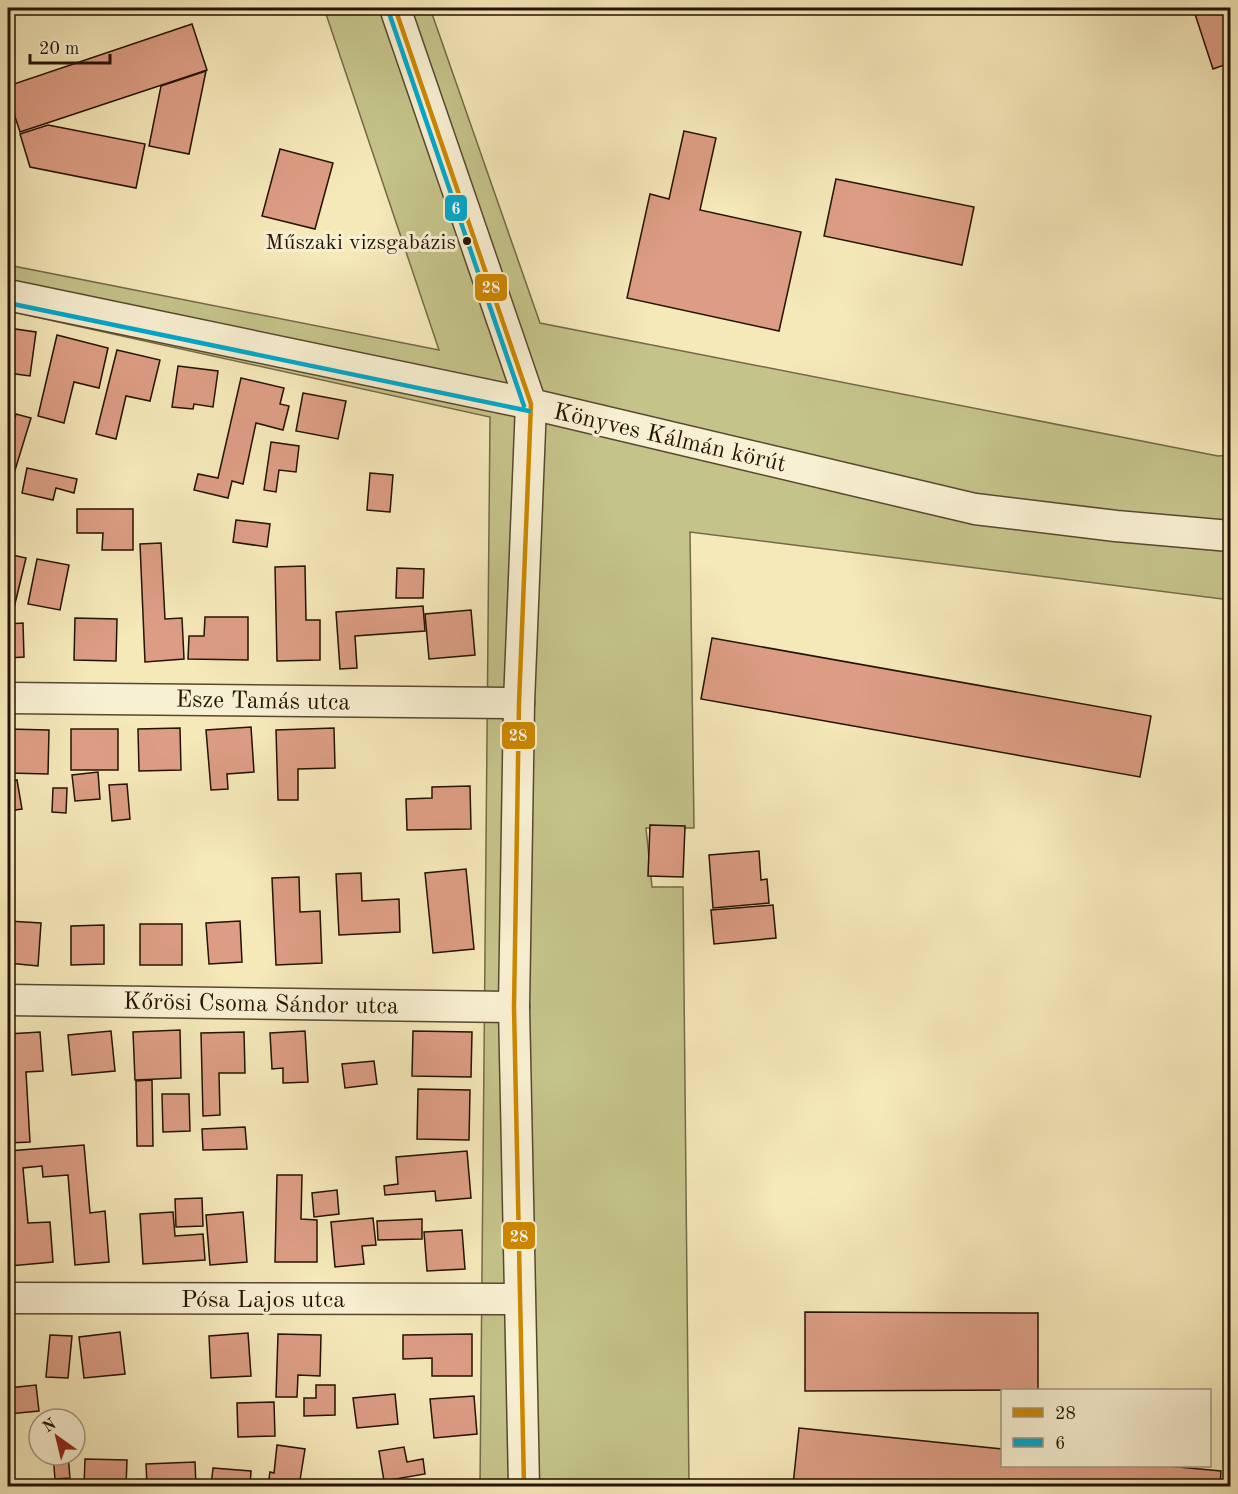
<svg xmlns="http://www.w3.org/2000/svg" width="1238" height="1494" font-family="'Old Standard TT',serif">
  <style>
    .green { fill: #c4c38a; stroke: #746a46; stroke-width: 1.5 }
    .building { fill: #dc9d84; stroke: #241201; stroke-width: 1.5 }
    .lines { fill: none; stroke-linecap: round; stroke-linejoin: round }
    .minor-casing { stroke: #58482f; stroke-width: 33 }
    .minor { stroke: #f8f0d2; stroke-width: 30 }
    .bus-1-casing { stroke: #f8f0d2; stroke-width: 9 }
    .bus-2-casing { stroke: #f8f0d2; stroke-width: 9 }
    .bus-1 { stroke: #cd8800; stroke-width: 4.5 }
    .bus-2 { stroke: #00a9ce; stroke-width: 4.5 }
    .bus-dot { fill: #241201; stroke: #f8f0d2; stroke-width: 2 }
    .labels { text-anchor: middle; stroke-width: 6; stroke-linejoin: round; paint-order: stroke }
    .bus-label { font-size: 22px; fill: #241201; stroke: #f8f0d2; text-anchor: end }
    .street-label { font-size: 24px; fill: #241201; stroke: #f8f0d2 }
    .line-badge { stroke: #f8f0d2; stroke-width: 2 }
    .badge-label { font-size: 16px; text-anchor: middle; font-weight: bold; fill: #fff }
  </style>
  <rect width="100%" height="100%" fill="#f5e8b9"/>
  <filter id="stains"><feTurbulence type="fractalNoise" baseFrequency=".00333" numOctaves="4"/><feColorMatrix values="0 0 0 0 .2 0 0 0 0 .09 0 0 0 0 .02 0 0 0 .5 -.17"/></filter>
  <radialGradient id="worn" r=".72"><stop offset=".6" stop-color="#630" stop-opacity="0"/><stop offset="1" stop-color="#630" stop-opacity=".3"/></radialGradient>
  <!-- green -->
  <path class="green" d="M324,8H430L540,323L1218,456L1230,455V600L690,532L694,828H646L652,887H683L689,1486H480L490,417L8,311V265L439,350Z"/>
  <!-- building -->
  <g class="building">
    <path d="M1193,8H1230V63L1213,69Z"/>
    <path d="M192,24L207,70L20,132L8,95V86Z"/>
    <path d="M206,71L189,154L149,146L161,86Z"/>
    <path d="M48,125L145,144L136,188L30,167L20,134Z"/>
    <path d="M684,131L716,138L700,210L801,232L779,331L627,298L650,194L669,199Z"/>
    <path d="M280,149L333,163L315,229L262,216Z"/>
    <path d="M836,179L974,207L962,265L824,236Z"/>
    <path d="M8,328L36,332L30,376L8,373Z"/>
    <path d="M57,335L108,348L99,388L74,382L64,423L38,416Z"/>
    <path d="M117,350L160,360L150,401L126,396L116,439L96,434Z"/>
    <path d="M178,366L218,371L213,407L194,404L193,409L172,407Z"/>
    <path d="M241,378L284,388L280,404L289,406L283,430L256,423L243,484L232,481L228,498L194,490L198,474L218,478Z"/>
    <path d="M303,393L346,401L338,439L296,431Z"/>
    <path d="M16,414L31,418L12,480L8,478V442Z"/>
    <path d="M271,442L299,446L296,472L279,470L276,492L264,490Z"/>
    <path d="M27,468L77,479L74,493L56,488L53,500L22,493Z"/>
    <path d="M370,473L393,475L390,512L367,510Z"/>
    <path d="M77,509H133V550H102L103,533H77Z"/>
    <path d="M236,520L270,524L267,547L233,542Z"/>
    <path d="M161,543L165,619L182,618L184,659L145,662L140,544Z"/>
    <path d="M8,554L26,558L13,612L8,611Z"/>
    <path d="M37,559L69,565L60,610L28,604Z"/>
    <path d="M305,566L306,620H320V660L277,661L275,567Z"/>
    <path d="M397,568L424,569L423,598H396Z"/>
    <path d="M423,606L425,631L355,636L357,668L340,669L336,612Z"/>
    <path d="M471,610L475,655L429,659L425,614Z"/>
    <path d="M205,617H248V660L188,659L189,636H204Z"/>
    <path d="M75,618L117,619L116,661L74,660Z"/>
    <path d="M23,623L24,657L8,658V624Z"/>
    <path d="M712,638L1151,716L1140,777L701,699Z"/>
    <path d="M251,727L254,772L227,774L228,789L211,790L206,730Z"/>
    <path d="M180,728L181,770L139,771L138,729Z"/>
    <path d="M334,728L335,768L298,769V800H278L276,730Z"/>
    <path d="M8,729L49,730L48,774L8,773Z"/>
    <rect x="71" y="729" width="47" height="41"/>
    <path d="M98,772L100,799L75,801L72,775Z"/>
    <path d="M17,780L22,809L8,811V782Z"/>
    <path d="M127,784L130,819L112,821L109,785Z"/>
    <path d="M470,786L471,829L407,830L406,799L432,798V787Z"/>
    <path d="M53,788H67L66,813L52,812Z"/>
    <path d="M650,825L685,826L683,877L648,876Z"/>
    <path d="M759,851L761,880L767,879L769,903L713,908L709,855Z"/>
    <path d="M466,869L474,949L433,953L425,873Z"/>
    <path d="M361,873L362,901L399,899L400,932L339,935L336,874Z"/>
    <path d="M299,877L300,912L320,911L322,963L276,965L272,878Z"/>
    <path d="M773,905L776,938L714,944L711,910Z"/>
    <path d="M8,921L41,923L38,966L8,963Z"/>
    <path d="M240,921L242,962L209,964L206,923Z"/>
    <rect x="140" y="924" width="42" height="41"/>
    <path d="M104,925V964L71,965V926Z"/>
    <path d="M180,1030L181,1078L135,1080L133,1032Z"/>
    <path d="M111,1031L115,1071L72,1075L68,1035Z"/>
    <path d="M305,1031L308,1082L283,1083V1068L272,1069L270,1033Z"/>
    <path d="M413,1031L472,1032L471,1077L412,1076Z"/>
    <path d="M40,1032L43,1071L26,1072L30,1142L8,1143V1034Z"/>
    <path d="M244,1032L245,1073H219L220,1115L203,1116L201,1033Z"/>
    <path d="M374,1061L377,1084L345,1088L342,1064Z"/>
    <path d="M152,1080L153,1146H137L136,1081Z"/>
    <path d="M418,1089L470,1090L469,1140L417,1139Z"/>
    <path d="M162,1094H189L190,1131L163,1132Z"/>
    <path d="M245,1127L247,1149L203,1150L202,1129Z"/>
    <path d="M84,1145L90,1213L105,1211L109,1262L75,1265L68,1175L43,1177L42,1166L23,1168L28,1223L50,1222L53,1262L10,1266L8,1151Z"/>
    <path d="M467,1151L471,1198L436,1201L435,1191L385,1195L384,1186L398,1184L396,1157Z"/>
    <path d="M277,1175H302L301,1219L317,1220V1262H275Z"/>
    <path d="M337,1190L339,1214L314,1217L312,1193Z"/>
    <path d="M202,1198L203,1226L176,1227L175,1199Z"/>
    <path d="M173,1212L175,1236L203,1234L205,1260L143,1264L140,1214Z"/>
    <path d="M243,1212L247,1262L210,1265L206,1215Z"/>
    <path d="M373,1218L376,1245L362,1246L364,1264L335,1267L331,1222Z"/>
    <path d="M422,1219V1239L378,1240L377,1221Z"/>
    <path d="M462,1230L465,1269L427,1271L424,1232Z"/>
    <path d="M805,1312L1038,1313V1390L805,1391Z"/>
    <path d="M120,1332L125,1374L84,1378L79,1337Z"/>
    <path d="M248,1333L251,1376L211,1378L209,1336Z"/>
    <path d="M278,1334L321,1335L320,1376L298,1375L297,1397H276Z"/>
    <path d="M472,1334V1376H432V1358L403,1359V1335Z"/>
    <path d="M8,1335H13L14,1379H8Z"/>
    <path d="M50,1335L72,1336L68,1378L46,1377Z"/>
    <path d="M36,1385L39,1411L8,1414V1388Z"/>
    <path d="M316,1385H335V1415L304,1416V1398H316Z"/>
    <path d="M395,1394L398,1424L357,1428L353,1398Z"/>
    <path d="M474,1396L477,1434L434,1438L430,1399Z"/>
    <path d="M274,1402L275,1436L238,1437L237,1403Z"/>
    <path d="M799,1428L1002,1449V1466H1167L1221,1471L1220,1486L793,1485Z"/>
    <path d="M277,1445L305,1449L299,1486H268L270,1472L274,1473Z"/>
    <path d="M404,1447L407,1462L423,1459L425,1474L384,1481L379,1451Z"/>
    <path d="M8,1453L14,1454L10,1486H8Z"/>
    <path d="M53,1455H68L70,1478L55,1479Z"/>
    <path d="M85,1459L127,1460L126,1486H84Z"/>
    <path d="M195,1462L196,1486H147L146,1464Z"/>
    <path d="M213,1468L251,1471L250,1486H211Z"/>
    <path d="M468,1483V1486H422Z"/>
  </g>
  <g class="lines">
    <defs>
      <g id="minor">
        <path d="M395,8L531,404L519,703L514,1007L524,1486"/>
        <path d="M8,295L531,404L975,509L1116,526L1230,536"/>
        <path d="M8,698L519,703"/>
        <path d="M8,1000L514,1007"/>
        <path d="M8,1298L519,1299"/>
      </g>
    </defs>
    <!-- minor casing -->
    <use href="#minor" class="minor-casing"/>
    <!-- minor -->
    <use href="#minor" class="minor"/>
    <defs>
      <path id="bus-1" d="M395,8L531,404L519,703L514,1007L524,1486"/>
      <g id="bus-2">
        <path d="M388,10L524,406"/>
        <path d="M8,303L529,411"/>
      </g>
    </defs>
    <!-- bus-1 casing -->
    <use href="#bus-1" class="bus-1-casing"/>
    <!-- bus-2 casing -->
    <use href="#bus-2" class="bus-2-casing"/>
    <!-- bus-1 -->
    <use href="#bus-1" class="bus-1"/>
    <!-- bus-2 -->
    <use href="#bus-2" class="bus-2"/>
  </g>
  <!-- markers -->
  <circle class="bus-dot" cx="467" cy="241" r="5"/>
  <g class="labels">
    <!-- bus labels -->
    <g class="bus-label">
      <text x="456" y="249">Műszaki vizsgabázis</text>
    </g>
    <!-- street labels -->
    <g class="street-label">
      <text transform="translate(670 437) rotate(13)" y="8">Könyves Kálmán körút</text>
      <text transform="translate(263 700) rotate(1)" y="8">Esze Tamás utca</text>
      <text transform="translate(261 1003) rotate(1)" y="8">Kőrösi Csoma Sándor utca</text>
      <text x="263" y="1307">Pósa Lajos utca</text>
    </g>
  </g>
  <g class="line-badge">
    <rect x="444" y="194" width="24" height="28" rx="6" fill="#00a9ce"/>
    <rect x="474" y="273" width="34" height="29" rx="6" fill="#cd8800"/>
    <rect x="501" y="721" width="35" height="29" rx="6" fill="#cd8800"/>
    <rect x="502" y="1221" width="34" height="29" rx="6" fill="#cd8800"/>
  </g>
  <g class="badge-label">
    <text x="456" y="214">6</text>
    <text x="491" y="293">28</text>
    <text x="518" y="741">28</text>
    <text x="519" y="1242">28</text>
  </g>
  <!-- margin -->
  <rect width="1238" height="1494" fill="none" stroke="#f5e8b9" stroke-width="30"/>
  <rect x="9" y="9" width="1220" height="1476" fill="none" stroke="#241201" stroke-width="3"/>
  <rect x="15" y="15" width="1208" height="1464" fill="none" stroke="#241201" stroke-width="1.5"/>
  <!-- legend -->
  <rect x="1001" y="1389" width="210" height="78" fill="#f8f0d2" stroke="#a3977e" stroke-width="1.5"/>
  <rect x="1013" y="1408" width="30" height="9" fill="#cd8800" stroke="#a3977e" stroke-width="1.5"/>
  <text x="1055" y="1419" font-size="18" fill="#241201">28</text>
  <rect x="1013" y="1438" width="30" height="9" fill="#00a9ce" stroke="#a3977e" stroke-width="1.5"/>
  <text x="1055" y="1449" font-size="18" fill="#241201">6</text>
  <!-- north arrow -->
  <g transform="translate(57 1437) rotate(326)"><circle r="28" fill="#f8f0d2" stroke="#a3977e" stroke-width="1.5"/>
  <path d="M0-4.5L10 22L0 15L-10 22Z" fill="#8f2418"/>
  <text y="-9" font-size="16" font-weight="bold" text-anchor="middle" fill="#241201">N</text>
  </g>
  <!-- scale -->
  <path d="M30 54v9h80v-9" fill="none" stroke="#241201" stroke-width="3"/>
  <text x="39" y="54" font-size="18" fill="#241201" stroke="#f8f0d2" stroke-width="4.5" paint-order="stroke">20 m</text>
  <rect width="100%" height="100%" filter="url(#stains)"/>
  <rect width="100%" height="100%" fill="url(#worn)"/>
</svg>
